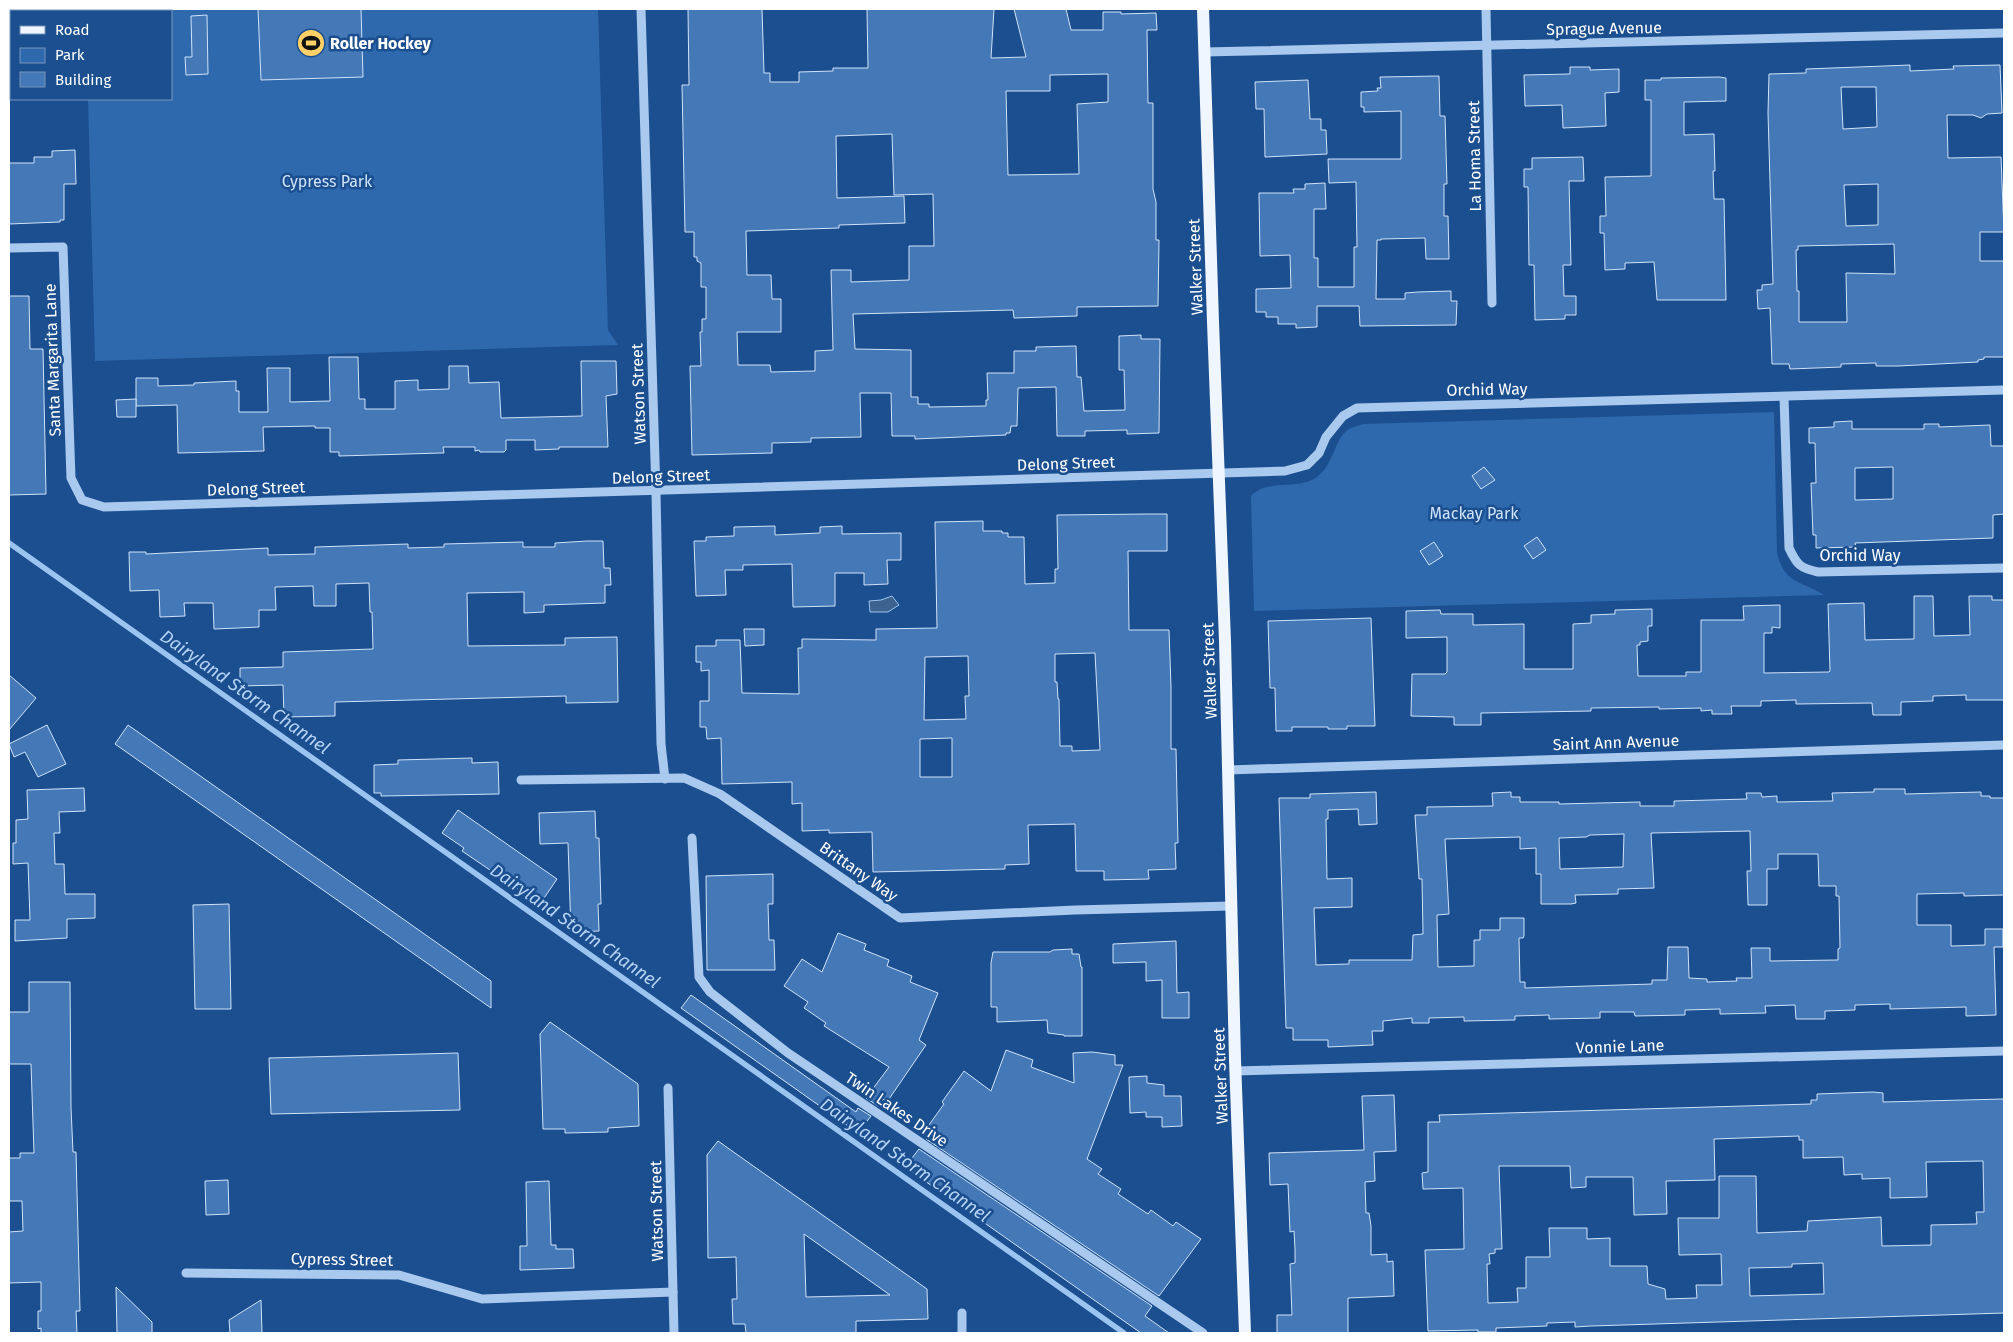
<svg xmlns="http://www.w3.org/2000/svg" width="2013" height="1342" font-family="'Fira Sans',sans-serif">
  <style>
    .green { fill: #2e69ad }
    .water { fill: #3c6290; stroke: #9cc4f0 }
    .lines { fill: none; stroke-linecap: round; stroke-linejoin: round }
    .stream { stroke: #9cc4f0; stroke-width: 5.5 }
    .building { fill: #4478b7; stroke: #cfe3fa; fill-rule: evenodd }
    .minor { stroke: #a9c9ee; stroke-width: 9 }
    .major { stroke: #f0f6ff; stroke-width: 12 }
    .labels { text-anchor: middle; stroke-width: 5; stroke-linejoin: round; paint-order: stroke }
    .street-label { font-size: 16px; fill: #fff; stroke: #1b4f8f }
    .poi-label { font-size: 16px; font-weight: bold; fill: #fff; stroke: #1b4f8f; text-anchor: start }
    .park-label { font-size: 16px; fill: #cfe3fa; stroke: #1b4f8f }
    .water-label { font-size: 18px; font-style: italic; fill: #b5d3f5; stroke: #1b4f8f }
  </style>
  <rect width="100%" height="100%" fill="#1b4f8f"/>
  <!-- green -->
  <g class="green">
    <path d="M85,9H598L608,330L618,345L95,361L88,99H171V11H85Z"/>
    <path d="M1774,412L1777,553C1785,585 1801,580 1824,595L1254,611L1251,496C1268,478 1297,491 1317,477C1334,465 1334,438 1349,429C1354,427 1359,425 1364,424Z"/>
  </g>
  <!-- water -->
  <path class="water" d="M892,596L899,605L888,612H870L869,601L881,600Z"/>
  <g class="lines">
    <!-- stream -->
    <path class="stream" d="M9,543L1124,1333"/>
  </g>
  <!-- building -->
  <g class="building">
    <path d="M258,9H361L363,77L261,80Z"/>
    <path d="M688,9H762L764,73H770V82H799V72L833,71V68H868L867,9H994L991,58L1026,57L1014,9H1066L1071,30H1103V12H1121V14L1156,13L1157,30H1147L1148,103H1153V189L1156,202V240H1159L1158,306L1077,307V316L1014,318L1013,310L853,314L855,349L911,350V397H918V404H929V407L986,406V400H988L987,373H1014V351H1036V347L1076,346L1077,377H1081L1084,411L1125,410L1124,370H1119V336L1141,335V339H1160L1159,433L1127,434V430L1085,431V436H1057L1056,387L1018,388L1017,426H1011L1010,433H1006V435L915,439V436H892L891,393H860L861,437L811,438V442L772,443V453L692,455L690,366H701L700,332H702V319H706V287H701V263L697,261V257H694V232H685L682,85H689ZM1108,74V102L1077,104L1079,174L1008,175L1006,91H1050V75ZM892,134L894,195L933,194L934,246H909V280L851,282V270H831L833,350L815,351V371L771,372L770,365H738L737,332H781V299H772L771,275H747L746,231L839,228V225L905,223L904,196L837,198L836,136Z"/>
    <path d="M207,15L208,74L186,75L185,57H192L191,16Z"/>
    <path d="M1910,65V71L1954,69L1953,66L2000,65L2002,113L1987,114L1981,118L1973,115H1947L1948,158L2001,157L2004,232H1980V261H2004V357H1984V359L1978,360V362L1898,366H1876V363L1841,364V367L1790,369L1789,364H1772L1770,308L1758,309L1757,290H1762V285L1773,284L1768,113L1769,74L1806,73V69ZM1841,87H1876L1877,127L1843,129ZM1878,184V225L1846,226L1844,185ZM1894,244L1895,274L1846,273L1847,322H1799V291H1797L1796,250H1798V246Z"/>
    <path d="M1570,67H1590V70L1619,69V92L1605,93L1606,126L1563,128L1562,105L1525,106L1524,75L1570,74Z"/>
    <path d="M1439,76L1440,116H1445L1447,184H1444V216H1448L1449,259H1426L1425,238L1381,239V240H1377L1376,299H1405V293L1418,292L1451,291V301H1457L1456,325L1360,326L1359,306H1317V327L1296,328V324H1278V317H1266V312H1256V289L1291,288L1290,255L1260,256L1259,193H1294L1293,189H1305V184L1325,183L1326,209H1314V258H1318V287H1354V247H1357L1356,182L1329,183L1328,159H1401V111L1364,112V107H1361V92L1378,91L1377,88H1381L1380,77Z"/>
    <path d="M1719,77L1726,78V101L1684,102V135L1714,134L1715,171H1713L1714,199H1724L1726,300H1657L1654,262L1625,263V269L1605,270L1604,233H1600V216H1606L1605,177L1651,176V100H1645V80H1661V78Z"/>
    <path d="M1308,80L1310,119H1321V130H1326L1327,154L1265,157L1264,109H1256L1255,82Z"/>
    <path d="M75,150L76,184H64V220H60V222L9,224V163H34V157H52V151Z"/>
    <path d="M1583,157L1584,181H1569L1571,265H1563L1564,296H1576V315H1565V319L1535,320L1534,265H1529L1528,187H1524V169H1532V158Z"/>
    <path d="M9,296H29L30,349H43L46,494L9,495Z"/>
    <path d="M329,357H358L359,399H365V409H395V381L418,380V390L449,389V366H468L469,383L499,382L501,418L582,416L581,361H616L617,394L606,396L608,447H559V449L535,450V440H506V450L504,452H480L479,450L475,451V447H443L444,453H441L339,456V452H330V428H315V426L263,427L264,451L178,453L177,405L136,406V378H158V386L194,385V383L236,381V391H239V412H268L267,368H290V402L330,401Z"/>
    <path d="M136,399V417H117L116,400Z"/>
    <path d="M1852,421V429H1924V424H1939V427L1990,425L1991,446H2004V514L1993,515V538L1855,543L1856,547L1816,548V535H1813L1811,483H1816L1815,443H1809V428L1834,427V422ZM1893,467V499L1855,500V468Z"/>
    <path d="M1484,467L1495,480L1481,489L1472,476Z"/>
    <path d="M1148,514H1167V551H1128L1129,630H1169L1171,687V749H1176L1178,843H1175L1176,869L1148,870L1149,879L1104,880V871H1076L1075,824L1028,825L1029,864L1005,865V869L873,872L872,832L829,833V830L802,831V803L792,804V782L722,784L721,738L707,739L706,727H700V701H709V670L701,671V662H696V646H716V640H740L742,693L799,694L798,648H802V639L876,640V629L937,628L935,522L983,521V531H1002V533H1008V537H1024L1025,584L1055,583V569H1058L1057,515ZM1095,653L1100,750L1072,751V746H1060L1059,699H1058L1057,682H1055V654ZM968,656L969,696H965L966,719L924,720L925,657ZM952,738V777H920V739Z"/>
    <path d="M775,526V535L820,533V527L842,526V534L901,533V560H887L888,584L864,585V573H835V606L793,607L792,564L743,565V570H725L726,595L696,596L694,541H706V537L734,536V527Z"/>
    <path d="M1537,537L1546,550L1533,559L1524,546Z"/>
    <path d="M587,541H603L604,568H610L611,585H605V603L544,605V612L524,613V592L467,593L468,646L565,645V638L617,637L618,702L566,703V696L335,702V716L284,717L283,685L240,686V668L283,667V652L373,649L372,612H370L369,583L336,584V606H314L313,586L275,587L276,610H259V627L238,628L214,629L213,603H184L185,616L160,617L159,590L130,591L129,552H146V554L268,548V555L315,554V547L408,544V548L444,547V544L523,542V547H555V543Z"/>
    <path d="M1434,542L1443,556L1429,565L1420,551Z"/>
    <path d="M1914,596H1933L1934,636L1970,635L1969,596H1992V600H2004V700H1966V695L1933,696V701L1901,702V715H1873L1872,703L1796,704V700L1761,701V706H1731L1732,714H1712V710L1701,711V708L1659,709V707L1591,708V711L1481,713V725H1454V717L1411,716L1412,674H1445L1447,672V637L1406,638V611L1440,610L1441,614H1473V625L1524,624V669H1573V624L1591,623V615L1615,614V610L1652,609V626H1648V641L1640,642V645H1637L1638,676H1686V672H1701V620H1744L1743,606L1780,605V628L1772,627V633H1764V673L1829,672L1830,671L1828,604L1864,603L1865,640L1914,639Z"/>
    <path d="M1371,618L1375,726H1347V729H1328V727H1292V731H1276L1275,688H1270L1268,621Z"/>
    <path d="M744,629H764V645L745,646Z"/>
    <path d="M9,675L36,698L9,730Z"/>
    <path d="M47,725L66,764L38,777L25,752L14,757L9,744Z"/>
    <path d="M128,725L491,981V1008L115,744Z"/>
    <path d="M472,758V763L498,762L499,794L381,796V793H374V765L398,764V760Z"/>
    <path d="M84,788L85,811L59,812L60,833H54L55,864H64L65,894H95V918L67,919V938L15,941V920H30L28,863L13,864V843H16V820L28,819L27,790Z"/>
    <path d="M1874,789H1905V794L1981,792V796H1990V798H2004V895L1964,896V893L1917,894V925H1951V946L1985,945V929H2003V947H1994L1996,1015L1966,1016V1007L1890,1009V1004L1855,1005V1010L1825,1011V1019H1796L1795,1005L1765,1006L1766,1013L1720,1014V1009L1685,1010V1015L1635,1016L1634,1012H1600V1018L1549,1019V1015L1515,1016V1020L1464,1021V1017L1429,1018V1023H1412V1018L1383,1021V1031H1372L1373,1045L1328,1047V1040H1293V1028H1286L1279,798H1310V794L1376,792L1377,824L1359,825L1358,809L1328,810V819H1326L1327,879L1352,878V907L1314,908L1316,965L1349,964V960H1412L1413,935L1423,934L1422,879H1419L1415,815H1427V807L1493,806L1492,793L1511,792V797H1520V802H1559V804L1640,802V806H1674V801L1747,799L1746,793H1761L1762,797L1777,796V802L1833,801L1832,793L1874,792ZM1750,831L1751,871H1747L1748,905H1767V869H1778V854H1818L1819,886H1836V896H1839L1840,948L1838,949V960L1770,961V948H1751L1752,978H1736L1737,981L1707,982V979L1689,978L1688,947H1668L1667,980H1652V984L1525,988V982H1520L1519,938H1523L1524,936V918H1500V930H1480V940H1474V966L1438,967L1437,915L1449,914L1445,839L1520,837V849L1536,848V874H1541V904H1571L1576,903L1575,895L1618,894V889L1654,888L1651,833ZM1624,834L1623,867L1560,869L1559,838L1586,837L1590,835Z"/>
    <path d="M458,810L557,879L540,904L462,851L464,848L442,833Z"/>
    <path d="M595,811L596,838H599L601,904H598L599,931L571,932L568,843L540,844L539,813Z"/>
    <path d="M773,874V904H768L769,940H774L775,970H707L706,876Z"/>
    <path d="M229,904L231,1009H195L193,905Z"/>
    <path d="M838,933L866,944L864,950L889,960L887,966L912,976L910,982L938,993L919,1040L926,1045L887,1102L883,1099L878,1106L866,1098L889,1067L824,1026L826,1023L804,1008L808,1002L784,986L802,959L822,972Z"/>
    <path d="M1176,941L1177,993L1189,992V1018H1162V980L1146,981V962L1113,963V944Z"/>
    <path d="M1072,949V954H1079L1081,967H1082V1036H1064V1035L1048,1033L1047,1020L997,1022V1007H991V963L993,952H1050L1053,950Z"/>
    <path d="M29,982H70L71,1108L73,1152H76L80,1311H76L77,1333H41V1328L38,1329V1311H41V1282L9,1283V1232L23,1231L22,1201H9V1158H20V1153H34L31,1064H9V1012H29Z"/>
    <path d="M691,995L856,1112L858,1108L871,1116L858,1133L681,1008Z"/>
    <path d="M550,1022L638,1084L639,1126L608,1128V1132L565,1133V1129H543L540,1034Z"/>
    <path d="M1006,1050L1033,1060L1031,1067L1074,1083L1073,1053L1092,1052L1115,1055V1065H1123L1087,1159L1102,1169L1098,1174L1121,1189L1118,1194L1148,1214L1151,1210L1173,1226L1176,1222L1201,1239L1159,1296L926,1139L930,1132L926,1129L944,1104L942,1102L964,1071L991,1091Z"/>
    <path d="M458,1053L460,1110L271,1114L269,1058Z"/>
    <path d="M1147,1076V1083L1164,1085V1096H1181L1182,1126L1162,1127V1117H1146V1112L1130,1113L1129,1077Z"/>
    <path d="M1873,1092L1883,1093V1102L2004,1099V1313L1591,1326L1575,1327V1322L1547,1323V1326L1496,1328V1332H1478V1330L1428,1331L1425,1250L1464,1249L1463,1188L1423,1189L1422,1173L1428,1172V1122H1440L1439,1115L1811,1104V1100H1817V1094ZM1799,1136V1140H1803V1158L1843,1157L1844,1175L1862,1174V1179L1890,1178V1198L1927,1197L1926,1162L1983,1161L1984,1212H1976L1977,1224L1931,1225V1245L1882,1246L1881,1217L1808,1221L1807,1231L1757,1233L1756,1176H1719V1218H1678L1679,1255L1721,1254L1722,1285H1696L1697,1298L1666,1299L1665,1289L1648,1284L1647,1266H1610V1238L1587,1239V1228H1549L1550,1257H1526V1288H1517L1518,1302L1488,1303L1487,1264H1490L1489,1254L1495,1253V1249H1502L1499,1166H1570L1571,1188L1586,1187V1177H1633L1634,1215L1667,1214L1666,1181L1715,1180L1714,1139ZM1823,1263L1824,1294L1750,1296L1749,1268L1792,1267V1264Z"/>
    <path d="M1394,1095L1396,1151L1374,1152L1375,1181L1365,1182L1366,1213H1369L1371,1226V1255L1387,1254V1262L1393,1261L1394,1296L1348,1298V1333H1277V1315H1292L1290,1264L1295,1263V1249L1294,1231L1290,1232L1288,1184L1270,1185L1269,1153L1364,1150L1362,1096Z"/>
    <path d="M718,1141L927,1289L928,1319L856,1321V1333H746L745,1324H733L732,1299H737L736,1257L708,1258L707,1155ZM804,1234L890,1295L806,1297Z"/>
    <path d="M919,1149L1152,1306L1145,1316L1169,1333H1141L905,1167Z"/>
    <path d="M228,1180L229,1214L206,1215L205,1181Z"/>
    <path d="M549,1181L551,1245H556V1249H573L574,1268L520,1270V1246H527L526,1182Z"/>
    <path d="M116,1287L152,1322V1333H117Z"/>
    <path d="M261,1300L262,1333H230L229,1320Z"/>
  </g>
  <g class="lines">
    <!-- minor -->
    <g class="minor">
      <path d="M641,9L656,492L661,744L665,779"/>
      <path d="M1486,9L1492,303"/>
      <path d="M1204,52L2004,33"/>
      <path d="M9,248L63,247L71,478L82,500L104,507L1285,471L1307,465L1319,453L1326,437L1343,416L1357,408L2004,390"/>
      <path d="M1784,397L1789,548C1797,565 1800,568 1818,572L2004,568"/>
      <path d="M1228,770L2004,745"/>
      <path d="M521,780L684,778L720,794L900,918L1075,910L1231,906"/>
      <path d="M692,838L699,977L710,992L788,1053L1203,1333"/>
      <path d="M1236,1071L2004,1051"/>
      <path d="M668,1088L674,1333"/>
      <path d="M186,1273L399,1275L482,1299L673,1292"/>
      <path d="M962,1313V1333"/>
    </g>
    <!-- major -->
    <path class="major" d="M1203,9L1213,322L1225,641L1235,1060L1245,1333"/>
  </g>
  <!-- icons -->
  <defs>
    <symbol id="stadium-disc" viewBox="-11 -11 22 22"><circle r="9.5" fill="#ffd166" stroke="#1b4f8f"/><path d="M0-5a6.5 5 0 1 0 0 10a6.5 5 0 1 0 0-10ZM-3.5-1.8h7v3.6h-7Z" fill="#111"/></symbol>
  </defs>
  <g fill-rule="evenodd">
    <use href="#stadium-disc" x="295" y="27" width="32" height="32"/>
  </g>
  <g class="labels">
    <!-- street labels -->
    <g class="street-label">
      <text transform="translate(1604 28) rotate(-1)" y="6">Sprague Avenue</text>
      <text transform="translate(1474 156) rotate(-91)" y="6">La Homa Street</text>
      <text transform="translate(1195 267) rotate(-92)" y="6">Walker Street</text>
      <text transform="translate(52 360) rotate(-92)" y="6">Santa Margarita Lane</text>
      <text transform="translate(1487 389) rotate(-1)" y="6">Orchid Way</text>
      <text transform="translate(638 394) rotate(-92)" y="6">Watson Street</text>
      <text transform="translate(1066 463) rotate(-2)" y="6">Delong Street</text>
      <text transform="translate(661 476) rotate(-2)" y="6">Delong Street</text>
      <text transform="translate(256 488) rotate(-2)" y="6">Delong Street</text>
      <text x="1860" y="561">Orchid Way</text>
      <text transform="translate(1209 671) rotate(-92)" y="6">Walker Street</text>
      <text transform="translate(1616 742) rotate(-2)" y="6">Saint Ann Avenue</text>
      <text transform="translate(859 871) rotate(35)" y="6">Brittany Way</text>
      <text transform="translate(1620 1046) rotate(-2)" y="6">Vonnie Lane</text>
      <text transform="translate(1220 1076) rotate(-92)" y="6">Walker Street</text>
      <text transform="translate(897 1109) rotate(34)" y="6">Twin Lakes Drive</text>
      <text transform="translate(656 1211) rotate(-91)" y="6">Watson Street</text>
      <text transform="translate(342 1259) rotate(1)" y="6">Cypress Street</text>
    </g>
    <!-- poi labels -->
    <g class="poi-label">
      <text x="330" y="49">Roller Hockey</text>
    </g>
    <!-- park labels -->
    <g class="park-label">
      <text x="327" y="187">Cypress Park</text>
      <text x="1474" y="519">Mackay Park</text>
    </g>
    <!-- water labels -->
    <g class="water-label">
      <text transform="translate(245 692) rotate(35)" y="6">Dairyland Storm Channel</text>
      <text transform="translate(575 926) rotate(35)" y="6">Dairyland Storm Channel</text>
      <text transform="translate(905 1160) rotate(35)" y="6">Dairyland Storm Channel</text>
    </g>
  </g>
  <!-- border -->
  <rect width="2013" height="1342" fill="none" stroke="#ffffff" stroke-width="20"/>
  <!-- legend -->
  <rect x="10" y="10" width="162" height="90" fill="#1b4f8f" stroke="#7695bc"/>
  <rect x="20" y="26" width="25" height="8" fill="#f0f6ff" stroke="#7695bc"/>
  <text x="55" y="35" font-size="15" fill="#ffffff">Road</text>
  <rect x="20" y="48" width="25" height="15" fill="#2e69ad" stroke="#7695bc"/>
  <text x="55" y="60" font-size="15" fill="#ffffff">Park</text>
  <rect x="20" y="72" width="25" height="15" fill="#4478b7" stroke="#7695bc"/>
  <text x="55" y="85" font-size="15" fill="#ffffff">Building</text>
</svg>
